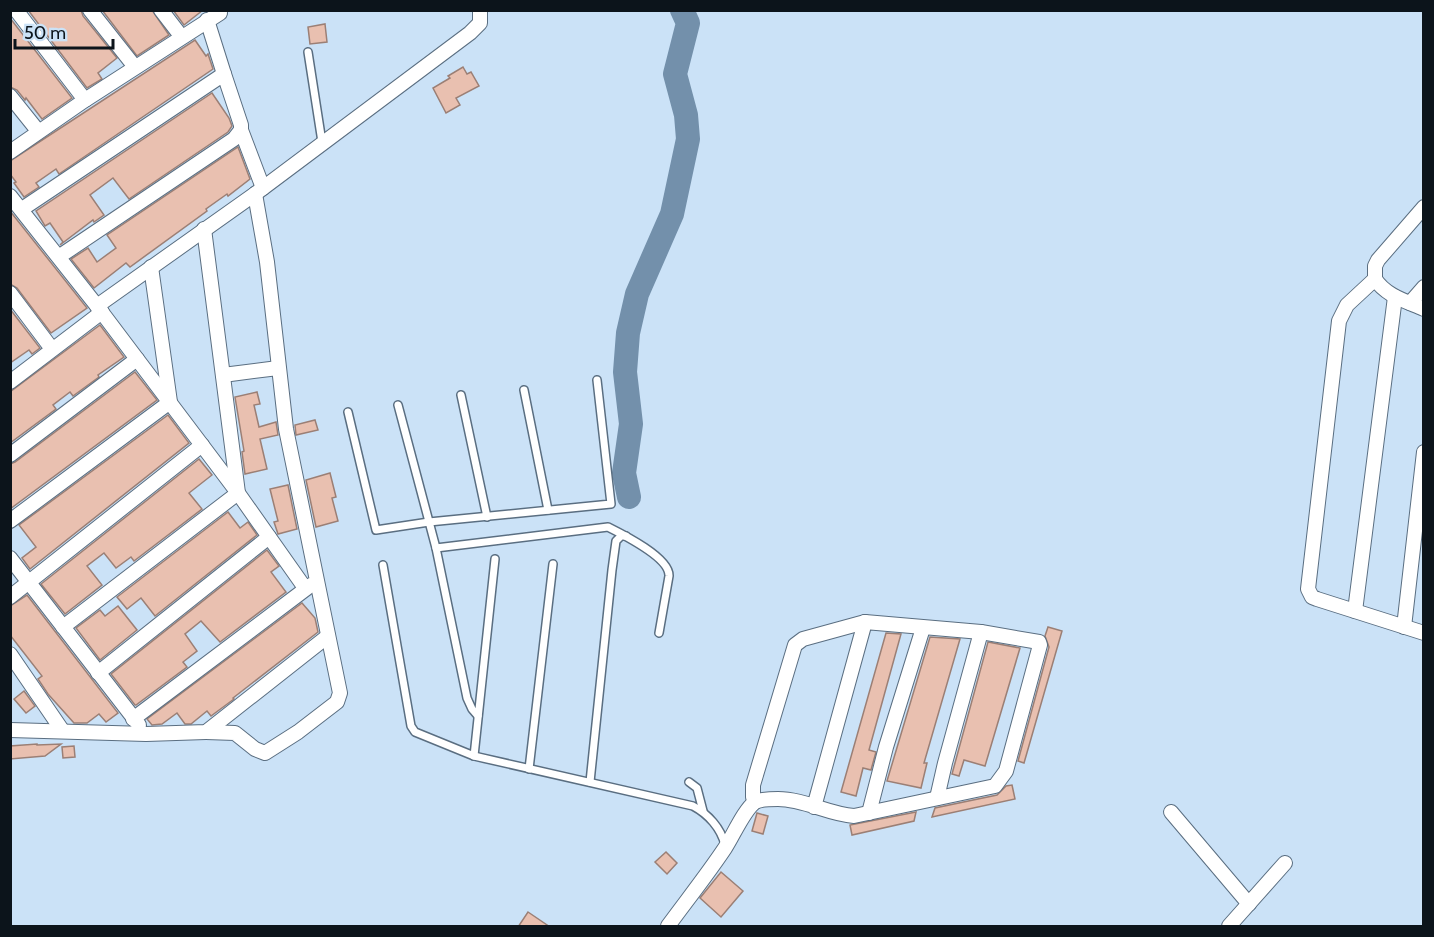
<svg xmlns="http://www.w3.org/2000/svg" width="1434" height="937" font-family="Cabin,sans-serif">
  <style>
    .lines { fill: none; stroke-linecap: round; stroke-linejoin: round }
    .river { stroke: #7390ab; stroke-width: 24 }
    .building { fill: #e9c0b0; stroke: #9b7f75; stroke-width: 1.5 }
    .service-casing { stroke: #5a6e81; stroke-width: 10 }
    .minor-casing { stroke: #5a6e81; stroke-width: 16 }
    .service { stroke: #fff; stroke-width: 7 }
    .minor { stroke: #fff; stroke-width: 14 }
  </style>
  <rect width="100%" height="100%" fill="#cbe2f7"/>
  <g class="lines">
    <!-- river -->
    <path class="river" d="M629,497L624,473L631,424L625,372L628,333L637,294L672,214L688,139L686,115L675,74L688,23L682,10"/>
  </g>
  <!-- building -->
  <g class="building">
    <path d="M28,10H81L83,16L117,58L98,73L102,79L87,88Z"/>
    <path d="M102,10H152L169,35L137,56Z"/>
    <path d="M173,10H203L184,25Z"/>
    <path d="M10,18L72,98L42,119L26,98L25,100L17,90L10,87Z"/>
    <path d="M325,24L327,42L310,44L308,27Z"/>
    <path d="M195,40L206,56L208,54L213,69L59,174L56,169L36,183L39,187L24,197L14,183L16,182L10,174V161Z"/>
    <path d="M463,67L467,74L471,72L479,86L456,98L460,105L446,113L433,88L450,78L448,76Z"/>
    <path d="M212,93L229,118L232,126L228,132L129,199L113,178L90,195L104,215L94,222L93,220L60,245L63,242L50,223L45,226L36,211Z"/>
    <path d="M238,147L250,179L228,196L227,194L206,209L207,211L130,267L126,263L94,288L71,259L88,248L97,262L116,248L107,235Z"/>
    <path d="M10,211L87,308L51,333L17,288L10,284Z"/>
    <path d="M10,309L40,348L32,354L29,350L10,363Z"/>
    <path d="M100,325L124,357L98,375L99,377L73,396L70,392L53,405L56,409L10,443V392Z"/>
    <path d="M135,372L157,400L10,509V464L15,462Z"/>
    <path d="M257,392L260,404L254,405L259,427L276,422L278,435L260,439L267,469L245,474L242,452L244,451L235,397Z"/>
    <path d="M168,415L189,443L30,569L22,558L36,547L19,525Z"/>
    <path d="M315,420L318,430L296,435L295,425Z"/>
    <path d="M199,459L212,475L189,493L202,509L134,561L131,557L116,568L104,553L87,566L102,585L65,614L41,584Z"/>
    <path d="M330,473L336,497L332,498L338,521L316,527L306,480Z"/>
    <path d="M288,485L297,529L278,534L274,522L278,521L270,489Z"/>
    <path d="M228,512L240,528L248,522L257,535L155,616L141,598L127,609L117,597Z"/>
    <path d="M267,550L279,566L271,572L286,592L220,642L201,621L185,634L197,651L183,662L187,667L136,705H135L111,674Z"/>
    <path d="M27,595L118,713L106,722L99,714L87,723H74L48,694L38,679L42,676L10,635V606Z"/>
    <path d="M302,603L315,618L318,632L233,698L234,699L211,716L207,711L191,724H185L177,713L162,724L152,725L147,719Z"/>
    <path d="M118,606L137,630L100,660L76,628L100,610L105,616Z"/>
    <path d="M1048,627L1062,631L1024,763L1018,761L1049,647L1045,636Z"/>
    <path d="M886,633L901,634L869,750L876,752L871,770L863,768L856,796L841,792Z"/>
    <path d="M930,637L960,639L924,763H927L921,788L887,781Z"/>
    <path d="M988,642L1020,648L985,766L964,760L959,776L952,774Z"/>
    <path d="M24,691L35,706L26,713L14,699Z"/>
    <path d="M37,744V745L61,744L45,756L10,759V746Z"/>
    <path d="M74,746L75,757L63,758L62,747Z"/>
    <path d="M1012,785L1015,799L932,817L935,808L997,795L1006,786Z"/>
    <path d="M916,812L914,821L852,835L850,825Z"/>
    <path d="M757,813L768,816L763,834L752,831Z"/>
    <path d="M666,852L677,863L667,874L655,862Z"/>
    <path d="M721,872L743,891L721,917L700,898Z"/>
    <path d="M528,912L550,927H518Z"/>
  </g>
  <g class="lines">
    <defs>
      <g id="service">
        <path d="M308,52L322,142"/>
        <path d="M524,390L548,510"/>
        <path d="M461,395L487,517"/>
        <path d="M398,405L436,548L467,698L472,709L478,716"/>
        <path d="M348,412L376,530L429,522L611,504L597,380"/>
        <path d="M436,548L608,527C624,535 670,558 669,576L659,633"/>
        <path d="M383,565L411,726L415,732L474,756L693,806C708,814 721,828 725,845"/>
        <path d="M474,756L495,559"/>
        <path d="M529,769L553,564"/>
        <path d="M590,782L612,570L616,541L621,536H626"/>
        <path d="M689,782L697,788L703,811"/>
      </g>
      <g id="minor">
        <path d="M16,10L85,100"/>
        <path d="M90,10L135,67"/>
        <path d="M161,10L181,36"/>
        <path d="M207,20L224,74"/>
        <path d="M10,96L38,131"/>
        <path d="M241,130L263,188"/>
        <path d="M10,152L85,100L220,13"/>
        <path d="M10,196L97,306"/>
        <path d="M22,209L224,74L241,125V130L234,139L60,256"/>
        <path d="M1375,279L1347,305L1339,321L1308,589L1312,597L1317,599L1424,633"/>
        <path d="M1375,279V266L1378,260L1424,207"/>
        <path d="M1375,279C1386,296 1406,301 1424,309"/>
        <path d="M10,293L52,349"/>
        <path d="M1410,303L1424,287"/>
        <path d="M223,375L278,368"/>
        <path d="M10,382L102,312"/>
        <path d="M10,455L137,359"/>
        <path d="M10,521L170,402L151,267"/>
        <path d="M10,558L139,725"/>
        <path d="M305,588L238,493L97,306L255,194L470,33L480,23V10"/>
        <path d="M10,597L202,445"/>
        <path d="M1355,611L1395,297"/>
        <path d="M63,627L238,493L204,229"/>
        <path d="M1404,627L1424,452"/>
        <path d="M10,654L62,730"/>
        <path d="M98,673L269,537"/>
        <path d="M133,719L311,585"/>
        <path d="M10,730L146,734L206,732L328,636"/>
        <path d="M206,732L235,733L255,749L265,753L298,732L337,702L340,693L286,429L267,262L255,194"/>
        <path d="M937,798L945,763L981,632"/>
        <path d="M755,802L753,797V785L795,645L803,639L865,622"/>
        <path d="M1171,812L1249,904"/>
        <path d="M869,813L886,747L923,628"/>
        <path d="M668,926C687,900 707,875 725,848C733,836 744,810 755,802C761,799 771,799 778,799C804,799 828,814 854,816L995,786L1006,771L1040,645L1039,642L981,632L865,622L814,807"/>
        <path d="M1229,926L1285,863"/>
      </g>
    </defs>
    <!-- service casing -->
    <use href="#service" class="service-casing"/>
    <!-- minor casing -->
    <use href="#minor" class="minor-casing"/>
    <!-- service -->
    <use href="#service" class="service"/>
    <!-- minor -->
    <use href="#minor" class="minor"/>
  </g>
  <!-- border -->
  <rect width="1434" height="937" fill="none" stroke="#0c141b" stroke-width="24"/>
  <!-- scale -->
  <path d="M15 39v9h98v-9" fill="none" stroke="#0c141b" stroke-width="3"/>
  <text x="24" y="39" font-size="18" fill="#0c141b" stroke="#cbe2f7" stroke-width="4.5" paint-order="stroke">50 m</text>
</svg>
